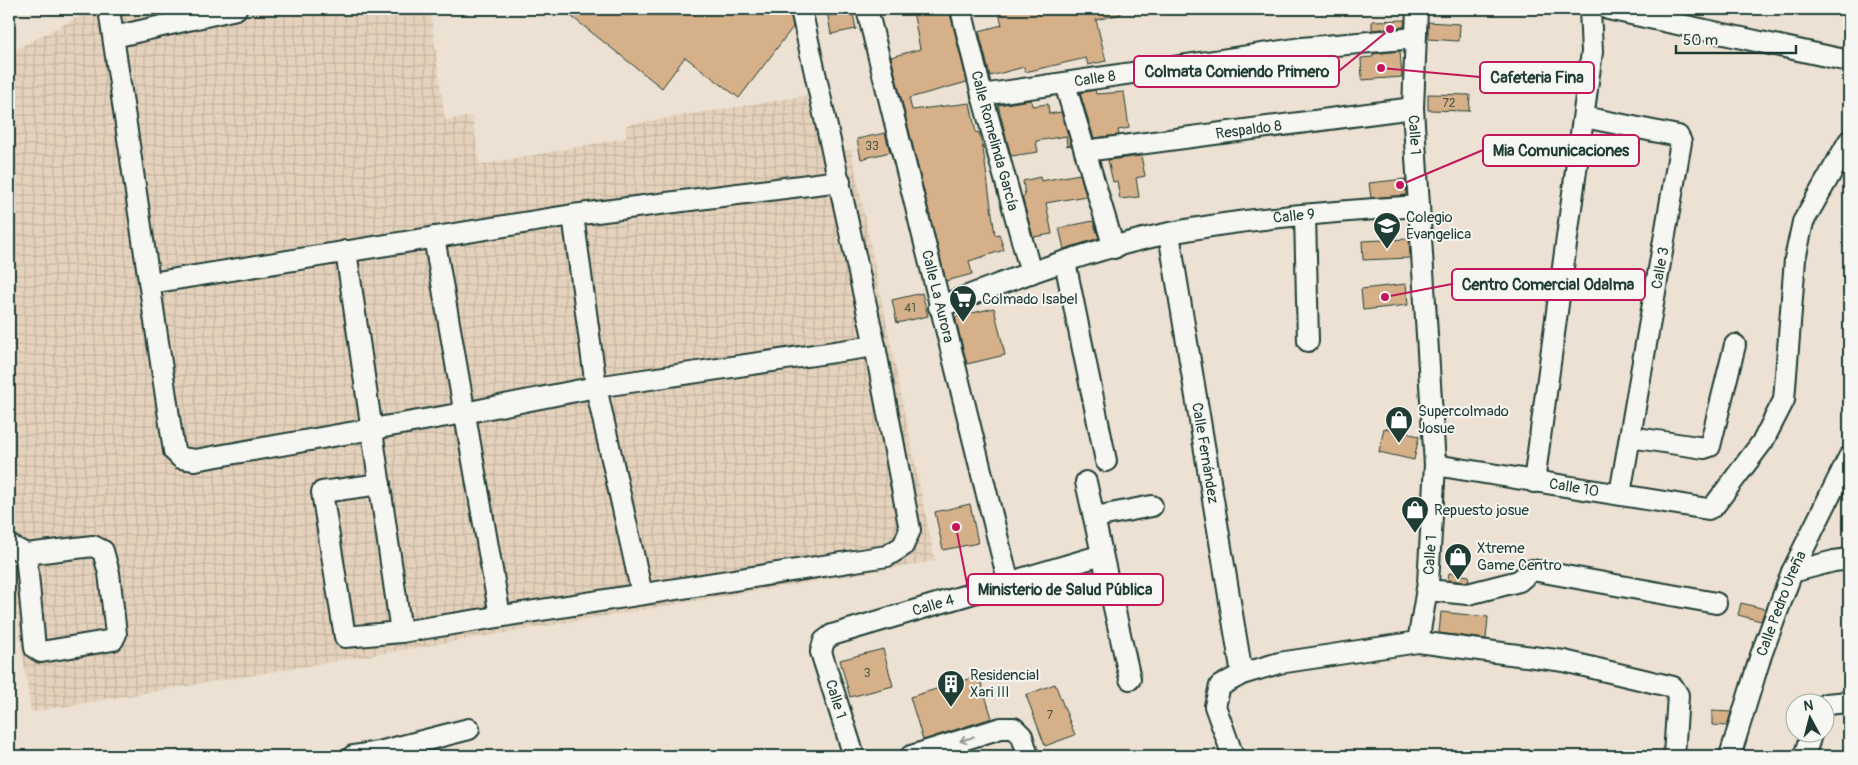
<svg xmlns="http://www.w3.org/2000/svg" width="1858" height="765" font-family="Pangolin,sans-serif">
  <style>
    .industrial { fill: url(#industrial-grid) }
    .building { fill: #d6b088; stroke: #1f3d34 }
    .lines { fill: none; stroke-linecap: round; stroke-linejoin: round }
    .minor-casing { stroke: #1f3d34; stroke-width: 24 }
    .path { stroke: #1f3d34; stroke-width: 3; stroke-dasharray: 5 4; stroke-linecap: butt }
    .minor { stroke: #f6f6f2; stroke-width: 20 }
    .oneway { stroke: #8a9a93 }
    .labels { text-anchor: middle; stroke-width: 4; stroke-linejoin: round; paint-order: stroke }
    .number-label { font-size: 12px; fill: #4d5a49 }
    .street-label { font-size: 15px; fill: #1f3d34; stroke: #f6f6f2 }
    .poi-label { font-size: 15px; fill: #1f3d34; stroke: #f6f6f2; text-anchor: start }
    .leader { fill: none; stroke: #c2185b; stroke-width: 2 }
    .callout-dot { fill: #c2185b; stroke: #f6f6f2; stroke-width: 2 }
    .callout { fill: #f6f6f2; stroke: #c2185b; stroke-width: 2 }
    .callout-label { font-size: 16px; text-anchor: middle; font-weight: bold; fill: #1f3d34 }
  </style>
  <defs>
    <pattern id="industrial-grid" width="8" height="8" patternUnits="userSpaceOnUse" patternTransform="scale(1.25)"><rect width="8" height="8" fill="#e5d2bc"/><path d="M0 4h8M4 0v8" fill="none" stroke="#c4b5a2"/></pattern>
  </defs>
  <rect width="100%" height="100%" fill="#ece1d2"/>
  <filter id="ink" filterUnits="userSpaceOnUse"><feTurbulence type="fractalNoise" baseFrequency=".02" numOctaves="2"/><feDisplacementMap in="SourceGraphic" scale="10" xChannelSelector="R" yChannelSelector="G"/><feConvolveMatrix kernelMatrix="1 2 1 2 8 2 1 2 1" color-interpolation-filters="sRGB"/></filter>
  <g filter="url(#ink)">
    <!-- industrial -->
    <path class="industrial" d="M93,9H430L445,120L472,116L480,165L626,138V125L816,94L827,153L851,149L935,561L31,712L9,559V53Z"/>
    <!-- building -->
    <g class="building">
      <path d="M562,9H785L790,12L793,27L739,98L685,57L662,88Z"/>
      <path d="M840,9H852L856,29L831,34L827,11Z"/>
      <path d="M925,9H949L967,82L909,98L912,110L970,103L976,133L979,132L983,149L995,235L999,234L1004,250L969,261L972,274L946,281L891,57L920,49L913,11Z"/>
      <path d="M998,9H1120L1121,14L1096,20L1106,61L1088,65L1086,58L1025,72L1024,67L990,76L979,31L1002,25Z"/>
      <path d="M1405,20L1404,27L1372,30V21Z"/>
      <path d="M1428,22L1460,24L1459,41L1428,39Z"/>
      <path d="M1400,51L1402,77L1362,80L1361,58L1373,57V54Z"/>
      <path d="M1095,90L1096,94L1124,92L1129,128L1118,130L1119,135L1094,138L1080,93Z"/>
      <path d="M1428,94L1470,95L1469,111L1428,110Z"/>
      <path d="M1031,100L1032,106L1048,104L1049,114L1061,112L1071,145L1067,146L1066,136L1036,141L1038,152L1011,156L998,105Z"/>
      <path d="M885,133L890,152L861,159L857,139Z"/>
      <path d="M1141,156L1145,176L1136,178L1139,197L1120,199L1117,181L1113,182L1108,160Z"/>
      <path d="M1080,174L1086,196L1046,203L1052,234L1033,237L1022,197L1025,196L1023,181L1040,177L1041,181Z"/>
      <path d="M1405,179L1406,195L1371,198L1369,183Z"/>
      <path d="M1093,221L1099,238L1064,249L1059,228Z"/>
      <path d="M1409,239L1410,258L1363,260L1362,241Z"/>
      <path d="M1406,284L1408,305L1363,310L1361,289Z"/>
      <path d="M922,293L928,316L897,323L892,300Z"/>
      <path d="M994,308L1005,355L967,364L955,317Z"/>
      <path d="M1384,428L1419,436L1414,460L1379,452Z"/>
      <path d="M970,504L978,543L943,550L935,512Z"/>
      <path d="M1449,573L1469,576L1468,582L1448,580Z"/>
      <path d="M1741,603L1765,609L1761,621L1738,615Z"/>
      <path d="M1441,612L1488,617L1486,639L1439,633Z"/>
      <path d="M883,649L893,686L850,697L840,660Z"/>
      <path d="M979,676L992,718L923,740L910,697Z"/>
      <path d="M1055,684L1075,735L1045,746L1026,695Z"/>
      <path d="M1712,711L1731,712L1727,726L1712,725Z"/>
    </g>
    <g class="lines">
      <defs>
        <g id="minor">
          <path d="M109,9L174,451L181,458L195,460L464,413L596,387L875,346"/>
          <path id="s1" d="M867,9L1009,584"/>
          <path id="s2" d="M961,9L982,95L1031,273"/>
          <path id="s3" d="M1417,9L1413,108L1435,465L1428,583L1418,642"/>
          <path d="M1608,9L1849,61"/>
          <path d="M114,37L236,9"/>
          <path d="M1065,84L1114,248"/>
          <path id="s4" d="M982,95L1302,48L1415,38"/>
          <path d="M1584,117L1678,136L1681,142L1620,494"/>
          <path id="s5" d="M1085,151L1413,108"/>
          <path d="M573,215L596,387L642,594"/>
          <path d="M1305,215L1308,341"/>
          <path id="s6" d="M1169,234L1242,674"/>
          <path d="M434,237L500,616"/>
          <path d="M346,251L401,632"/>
          <path d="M1065,262L1106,461"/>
          <path d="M151,283L573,215L840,181"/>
          <path id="s7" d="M939,307C1014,278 1091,249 1170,233C1252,217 1336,212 1419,206"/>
          <path d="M1630,437L1704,448L1710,446L1735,345"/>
          <path id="s8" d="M1435,465L1708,509L1714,506L1763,441L1784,400L1795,259L1803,222L1849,141"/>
          <path d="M1086,482L1130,679"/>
          <path d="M1534,482L1592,52L1590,9"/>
          <path d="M380,484L322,492L345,637L401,632L887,556L903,546L910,530L875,346L801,9"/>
          <path d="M1095,517L1152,506"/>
          <path d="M9,545L26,554L93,546L103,551L109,573L116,634L113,640L41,652L35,648L26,554"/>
          <path d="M1792,572L1834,561L1849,559"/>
          <path d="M1427,590L1468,594L1519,581L1532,570L1716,603"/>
          <path d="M1826,704L1849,702"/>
          <path d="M383,751L469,729"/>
          <path d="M353,756L383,751L395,754"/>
          <path id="s9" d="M854,756L821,652L824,641L832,635L1102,555"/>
          <path d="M911,756L1001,728H1014L1022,736L1028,756"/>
          <path d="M1233,756L1215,706L1220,686L1242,674L1279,663L1418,642L1564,661L1673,687L1678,695L1674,756"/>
          <path id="s10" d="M1730,756L1761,655L1792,572L1849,457"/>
          <path d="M1804,756L1812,732"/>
        </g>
      </defs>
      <!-- minor casing -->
      <use href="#minor" class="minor-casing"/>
      <!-- path -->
      <path class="path" d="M1849,239L1845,260L1849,268"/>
      <!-- minor -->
      <use href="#minor" class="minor"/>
    </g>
    <!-- one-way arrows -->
    <defs><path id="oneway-shaft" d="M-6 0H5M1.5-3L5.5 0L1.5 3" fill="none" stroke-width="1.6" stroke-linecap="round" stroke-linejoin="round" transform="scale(1.25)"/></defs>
    <use class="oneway" href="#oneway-shaft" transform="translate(967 739) rotate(163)"/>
  </g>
  <!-- icons -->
  <defs>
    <symbol id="school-pin" viewBox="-11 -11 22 30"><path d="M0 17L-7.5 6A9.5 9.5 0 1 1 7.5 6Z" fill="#1f3d34" stroke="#f6f6f2"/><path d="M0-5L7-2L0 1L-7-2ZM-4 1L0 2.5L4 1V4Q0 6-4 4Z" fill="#fff"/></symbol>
    <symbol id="supermarket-pin" viewBox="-11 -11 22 30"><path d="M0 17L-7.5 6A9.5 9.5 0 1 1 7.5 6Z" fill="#1f3d34" stroke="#f6f6f2"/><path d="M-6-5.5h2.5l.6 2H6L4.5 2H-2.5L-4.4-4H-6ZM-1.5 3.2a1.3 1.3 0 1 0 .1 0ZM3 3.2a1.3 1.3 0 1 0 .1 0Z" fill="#fff"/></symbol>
    <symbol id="shop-pin" viewBox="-11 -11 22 30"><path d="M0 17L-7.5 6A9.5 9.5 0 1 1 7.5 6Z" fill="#1f3d34" stroke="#f6f6f2"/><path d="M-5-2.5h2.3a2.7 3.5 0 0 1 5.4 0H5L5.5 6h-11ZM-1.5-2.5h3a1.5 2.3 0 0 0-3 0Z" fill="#fff"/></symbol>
    <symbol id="building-pin" viewBox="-11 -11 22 30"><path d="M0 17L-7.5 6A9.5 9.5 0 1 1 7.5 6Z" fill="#1f3d34" stroke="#f6f6f2"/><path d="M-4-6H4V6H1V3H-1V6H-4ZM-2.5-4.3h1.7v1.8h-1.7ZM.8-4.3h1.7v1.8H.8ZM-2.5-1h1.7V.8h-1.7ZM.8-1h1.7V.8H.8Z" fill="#fff"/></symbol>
  </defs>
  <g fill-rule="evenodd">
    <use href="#school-pin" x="1371" y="210" width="32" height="43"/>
    <use href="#supermarket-pin" x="947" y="283" width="32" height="43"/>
    <use href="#shop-pin" x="1383" y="404" width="32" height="43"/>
    <use href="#shop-pin" x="1399" y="494" width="32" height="43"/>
    <use href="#shop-pin" x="1442" y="541" width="32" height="43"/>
    <use href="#building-pin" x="935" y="668" width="32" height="43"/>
  </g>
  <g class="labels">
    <!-- number labels -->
    <g class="number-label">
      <text x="1449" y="107">72</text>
      <text x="872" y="150">33</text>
      <text x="910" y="312">41</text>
      <text x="867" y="677">3</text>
      <text x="1050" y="719">7</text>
    </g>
    <!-- street labels -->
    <g class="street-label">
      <text dy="5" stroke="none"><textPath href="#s4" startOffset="114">Calle 8</textPath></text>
      <text dy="5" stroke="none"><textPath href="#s5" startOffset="165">Respaldo 8</textPath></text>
      <text dy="5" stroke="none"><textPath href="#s3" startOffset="126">Calle 1</textPath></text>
      <text dy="5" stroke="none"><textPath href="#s2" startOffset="136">Calle Romelinda García</textPath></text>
      <text dy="5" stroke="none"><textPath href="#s7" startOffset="368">Calle 9</textPath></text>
      <text transform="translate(1660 268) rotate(-80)" y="5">Calle 3</text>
      <text dy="5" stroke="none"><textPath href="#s1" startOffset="296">Calle La Aurora</textPath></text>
      <text dy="5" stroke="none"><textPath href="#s6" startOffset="222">Calle Fernández</textPath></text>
      <text dy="5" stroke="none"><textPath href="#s8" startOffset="141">Calle 10</textPath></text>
      <text transform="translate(1430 555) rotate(-86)" y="5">Calle 1</text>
      <text dy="5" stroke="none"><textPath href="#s10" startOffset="161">Calle Pedro Ureña</textPath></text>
      <text dy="5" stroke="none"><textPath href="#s9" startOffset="236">Calle 4</textPath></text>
      <text transform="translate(836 699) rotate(73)" y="5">Calle 1</text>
    </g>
    <!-- poi labels -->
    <g class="poi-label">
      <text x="1406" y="222">Colegio<tspan x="1406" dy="17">Evangelica</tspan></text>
      <text x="982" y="304">Colmado Isabel</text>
      <text x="1418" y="416">Supercolmado<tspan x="1418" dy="17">Josue</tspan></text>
      <text x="1434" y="515">Repuesto josue</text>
      <text x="1477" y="553">Xtreme<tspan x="1477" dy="17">Game Centro</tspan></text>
      <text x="970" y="680">Residencial<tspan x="970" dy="17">Xari III</tspan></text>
    </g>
  </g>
  <!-- callouts -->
  <path class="leader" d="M1390 29L1339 71M1381 68L1480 77M1400 185L1483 150M1385 297L1452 284M956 527L968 589"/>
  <g class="callout-dot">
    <circle cx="1390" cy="29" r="5"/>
    <circle cx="1381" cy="68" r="5"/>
    <circle cx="1400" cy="185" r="5"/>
    <circle cx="1385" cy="297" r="5"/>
    <circle cx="956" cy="527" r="5"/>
  </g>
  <g class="callout">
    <rect x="1134" y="56" width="205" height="31" rx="5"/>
    <rect x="1480" y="62" width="114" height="31" rx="5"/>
    <rect x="1483" y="135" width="156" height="31" rx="5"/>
    <rect x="1452" y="269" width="193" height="31" rx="5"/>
    <rect x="968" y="574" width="195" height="31" rx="5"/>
  </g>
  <g class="callout-label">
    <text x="1237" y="77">Colmata Comiendo Primero</text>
    <text x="1537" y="83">Cafeteria Fina</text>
    <text x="1561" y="156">Mia Comunicaciones</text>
    <text x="1548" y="290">Centro Comercial Odalma</text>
    <text x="1065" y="595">Ministerio de Salud Pública</text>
  </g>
  <!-- margin -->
  <rect width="1858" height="765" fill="none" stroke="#f6f6f2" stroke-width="30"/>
  <rect x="15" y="15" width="1828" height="735" fill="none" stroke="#1f3d34" stroke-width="2" filter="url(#ink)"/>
  <!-- north arrow -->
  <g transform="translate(1810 718) rotate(353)"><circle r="24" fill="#f6f6f2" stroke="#a0aca6"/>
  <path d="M0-4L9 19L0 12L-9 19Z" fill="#1f3d34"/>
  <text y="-8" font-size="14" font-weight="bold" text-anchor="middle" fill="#1f3d34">N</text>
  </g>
  <!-- scale -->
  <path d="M1676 45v8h120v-8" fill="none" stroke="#1f3d34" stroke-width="2.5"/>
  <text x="1683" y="45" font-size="15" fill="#1f3d34" stroke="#f6f6f2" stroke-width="4" paint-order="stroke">50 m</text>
</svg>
